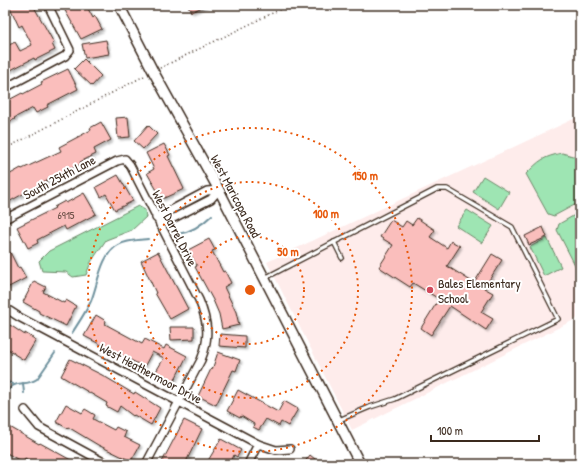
<svg xmlns="http://www.w3.org/2000/svg" width="585" height="469" font-family="'Patrick Hand',sans-serif">
  <style>
    .built { fill: #feeceb }
    .green { fill: #9ee5b3; stroke: #6c8868 }
    .lines { fill: none; stroke-linecap: round; stroke-linejoin: round }
    .stream { stroke: #6f929e; stroke-width: 2 }
    .building { fill: #fabebc; stroke: #3b2a1e; filter: url(#shadow) }
    .service-casing { stroke: #3b2a1e; stroke-width: 6 }
    .minor-casing { stroke: #3b2a1e; stroke-width: 10 }
    .tertiary-casing { stroke: #3b2a1e; stroke-width: 12 }
    .path { stroke: #3b2a1e; stroke-width: 1.5; stroke-dasharray: 1 3; stroke-linecap: butt }
    .service { stroke: #fff; stroke-width: 3.5 }
    .minor { stroke: #fff; stroke-width: 7 }
    .tertiary { stroke: #fff; stroke-width: 9 }
    .ring { fill: none; stroke: #e8590c; stroke-width: 2; stroke-dasharray: 2 4 }
    .poi-dot { fill: #d1495b; stroke: #fff; stroke-width: 1.5 }
    .labels { text-anchor: middle; stroke-width: 4; stroke-linejoin: round; paint-order: stroke }
    .number-label { font-size: 11px; fill: #6b4f46 }
    .street-label { font-size: 13px; fill: #3b2a1e; stroke: #fff }
    .poi-label { font-size: 13px; fill: #3b2a1e; stroke: #fff; text-anchor: start }
    .centre { fill: #e8590c; stroke: #fff; stroke-width: 2 }
    .ring-label { font-size: 12px; text-anchor: middle; font-weight: bold; fill: #e8590c; stroke: #fff; stroke-width: 4; stroke-linejoin: round; paint-order: stroke }
  </style>
  <defs>
    <filter id="shadow"><feDropShadow dx="2" dy="2" stdDeviation="1" flood-color="#0004"/></filter>
  </defs>
  <rect width="100%" height="100%" fill="#fff"/>
  <filter id="ink" filterUnits="userSpaceOnUse"><feTurbulence type="fractalNoise" baseFrequency=".025" numOctaves="2"/><feDisplacementMap in="SourceGraphic" scale="8" xChannelSelector="R" yChannelSelector="G"/><feConvolveMatrix kernelMatrix="1 2 1 2 8 2 1 2 1" color-interpolation-filters="sRGB"/></filter>
  <g filter="url(#ink)">
    <!-- built -->
    <path class="built" d="M580,116V317L352,430L267,262Z"/>
    <!-- green -->
    <g class="green">
      <path d="M562,153L580,158V202L554,216L548,214L526,174C540,160 543,157 562,153Z"/>
      <path d="M483,176L509,192L499,209L473,192Z"/>
      <path d="M138,206L145,210L146,217L132,230L106,240L91,262L86,275L73,277L66,272L42,271L39,261L49,251Z"/>
      <path d="M467,210L493,226L482,243L456,226Z"/>
      <path d="M580,212V267H576L557,230L559,224Z"/>
      <path d="M547,238L561,267L544,276L530,247Z"/>
    </g>
    <g class="lines">
      <!-- stream -->
      <g class="stream">
        <path d="M178,234C191,232 203,224 212,215"/>
        <path d="M72,333C79,322 86,312 91,301C98,284 101,254 118,245C127,240 138,240 148,239"/>
        <path d="M5,381L13,384"/>
        <path d="M23,383L24,393"/>
        <path d="M5,394C16,377 24,388 37,379L55,353"/>
      </g>
    </g>
    <!-- building -->
    <g class="building">
      <path d="M9,5H33L54,43L52,44L55,50L35,60L34,58L5,73V47L15,42L20,51L32,45L22,25L19,27Z"/>
      <path d="M62,5H86L93,18L95,16L102,29L81,39Z"/>
      <path d="M188,5H207L191,12Z"/>
      <path d="M106,40L109,54L85,58L82,44Z"/>
      <path d="M84,59L101,76L92,86L74,69Z"/>
      <path d="M68,69L78,89L47,105L48,107L36,113L33,108L14,118L15,119L5,124V102L22,93L23,94L42,84L41,82Z"/>
      <path d="M128,117L130,137L118,138L116,118Z"/>
      <path d="M101,122L111,140L94,149L96,154L80,162L81,164L48,180L5,204V177L21,168L22,169L61,151L59,147L91,130L90,128Z"/>
      <path d="M148,125L157,134L143,149L134,141Z"/>
      <path d="M164,144L170,155L168,156L184,189L162,199L147,173L154,169L146,153Z"/>
      <path d="M118,175L133,201L115,210L106,194L101,197L96,187Z"/>
      <path d="M84,193L96,214L66,230L64,226L37,240L38,243L28,248L17,227L55,208L54,207L65,201L66,203Z"/>
      <path d="M417,218L435,230L430,237L447,248L451,241L460,246L447,266L474,283L492,254L502,260L484,288L493,293L481,312L493,319L486,330L450,306L431,335L421,328L439,299L413,283L410,287L379,267L393,245L380,237L391,220L402,227L406,221L412,225Z"/>
      <path d="M543,227L547,237L529,245L525,236Z"/>
      <path d="M209,239L215,250L212,251L223,272L225,271L231,283L224,287L236,312L239,325L222,329L219,314L213,300L195,267L197,266L188,250Z"/>
      <path d="M10,252L18,268L20,267L26,278L5,289V255Z"/>
      <path d="M158,252L188,309L170,319L155,293H156L141,261Z"/>
      <path d="M34,281L46,287L43,292L64,303L66,300L76,306L66,326L39,313V311L23,302Z"/>
      <path d="M96,315L106,321L105,324L142,344L145,339L164,349L166,345L187,356L173,383L155,373L164,358L152,352L144,367L84,336Z"/>
      <path d="M10,325L25,335V333L36,340L24,360L14,354V353L5,347V333Z"/>
      <path d="M170,327H194V339L171,340Z"/>
      <path d="M220,334L245,336V348L219,346Z"/>
      <path d="M218,352L240,360L236,371L233,370L216,405L198,396L211,369L212,370Z"/>
      <path d="M70,359L102,375L134,394L135,392L160,408L151,425L134,415L133,416L120,406L117,412L106,406L107,403L61,376Z"/>
      <path d="M238,390L278,412L284,401L298,409L288,426L281,422L279,426L266,419L259,430L253,427L254,424L241,416L240,418L227,411Z"/>
      <path d="M66,404L82,413L85,409L95,415L93,419L114,430L116,427L126,432L124,437L140,445L131,461L98,445L68,427L67,428L56,422Z"/>
      <path d="M184,420L202,429L185,464H165L162,462Z"/>
      <path d="M8,426L39,444L40,443L78,464H36L25,458L22,462L5,452V431Z"/>
      <path d="M221,439L241,450L237,457L234,455L230,464H206Z"/>
      <path d="M310,455L321,464H303Z"/>
    </g>
    <g class="lines">
      <defs>
        <g id="service">
          <path d="M334,242L342,258"/>
          <path d="M265,278L437,189H447L512,227L558,319L395,399L370,407L339,420"/>
        </g>
        <g id="minor">
          <path d="M5,88L65,56L70,50L48,5"/>
          <path d="M156,218L207,191L219,190"/>
          <path d="M5,219L117,161L125,159L130,165L199,300C208,322 210,338 201,360L146,464"/>
          <path d="M160,225L211,199L219,190"/>
          <path d="M5,308L19,317L258,444L276,450L290,449"/>
          <path d="M25,410L39,427L107,464"/>
          <path d="M248,464L258,444"/>
        </g>
        <path id="tertiary" d="M119,5L153,71L219,190L360,464"/>
      </defs>
      <!-- service casing -->
      <use href="#service" class="service-casing"/>
      <!-- minor casing -->
      <use href="#minor" class="minor-casing"/>
      <!-- tertiary casing -->
      <use href="#tertiary" class="tertiary-casing"/>
      <!-- path -->
      <g class="path">
        <path d="M160,68L289,5"/>
        <path d="M5,149L146,75"/>
      </g>
      <!-- service -->
      <use href="#service" class="service"/>
      <!-- minor -->
      <use href="#minor" class="minor"/>
      <!-- tertiary -->
      <use href="#tertiary" class="tertiary"/>
    </g>
  </g>
  <!-- distance rings -->
  <g class="ring">
    <circle cx="250" cy="290" r="54"/>
    <circle cx="250" cy="290" r="108"/>
    <circle cx="250" cy="290" r="162"/>
  </g>
  <!-- markers -->
  <circle class="poi-dot" cx="430" cy="290" r="4"/>
  <g class="labels">
    <!-- number labels -->
    <g class="number-label">
      <text x="66" y="219">6915</text>
    </g>
    <!-- street labels -->
    <g class="street-label">
      <text transform="translate(59 177) rotate(-28)" y="5">South 254th Lane</text>
      <text transform="translate(236 196) rotate(62)" y="5">West Maricopa Road</text>
      <text transform="translate(175 228) rotate(63)" y="5">West Darrel Drive</text>
      <text transform="translate(151 373) rotate(28)" y="5">West Heathermoor Drive</text>
    </g>
    <!-- poi labels -->
    <g class="poi-label">
      <text x="438" y="288">Bales Elementary<tspan x="438" dy="15">School</tspan></text>
    </g>
  </g>
  <circle cx="250" cy="290" r="6" class="centre"/>
  <g class="ring-label">
    <text x="365" y="180">150 m</text>
    <text x="326" y="218">100 m</text>
    <text x="288" y="256">50 m</text>
  </g>
  <!-- margin -->
  <rect width="585" height="469" fill="none" stroke="#fff" stroke-width="20"/>
  <rect x="10" y="10" width="565" height="449" fill="none" stroke="#3b2a1e" stroke-width="1.5" filter="url(#ink)"/>
  <!-- scale -->
  <path d="M431 435v6h108v-6" fill="none" stroke="#3b2a1e" stroke-width="2"/>
  <text x="437" y="435" font-size="12" fill="#3b2a1e" stroke="#ffffff" stroke-width="3" paint-order="stroke">100 m</text>
</svg>
